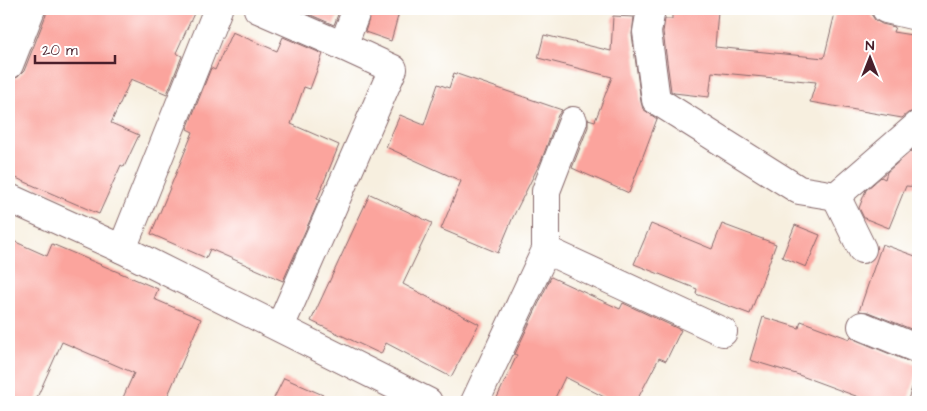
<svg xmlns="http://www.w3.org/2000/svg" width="927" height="411" font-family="'Architects Daughter',sans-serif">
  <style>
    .building { fill: #fba49d }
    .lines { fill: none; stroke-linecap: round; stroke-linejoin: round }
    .minor-casing { stroke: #87686a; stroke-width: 30 }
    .minor { stroke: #fff; stroke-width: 28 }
  </style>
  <rect width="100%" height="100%" fill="#fff"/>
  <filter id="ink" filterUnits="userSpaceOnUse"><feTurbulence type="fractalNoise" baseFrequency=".02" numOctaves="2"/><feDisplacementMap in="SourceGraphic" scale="10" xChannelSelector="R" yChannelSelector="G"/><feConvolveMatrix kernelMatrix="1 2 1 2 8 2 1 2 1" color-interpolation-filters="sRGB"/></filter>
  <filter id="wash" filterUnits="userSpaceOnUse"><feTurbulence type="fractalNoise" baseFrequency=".0096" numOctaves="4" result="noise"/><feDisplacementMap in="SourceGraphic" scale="20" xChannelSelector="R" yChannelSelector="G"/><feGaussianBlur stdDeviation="1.12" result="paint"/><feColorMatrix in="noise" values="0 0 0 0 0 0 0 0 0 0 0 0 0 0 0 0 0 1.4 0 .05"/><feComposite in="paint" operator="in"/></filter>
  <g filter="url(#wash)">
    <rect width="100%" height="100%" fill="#f7efdf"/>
    <g id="blocks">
      <!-- building -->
      <g class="building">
        <path d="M46,9H196L176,53L182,56L167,94L131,79L111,123L139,135L124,167L121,165L99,214L9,175V80L18,77L24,71L46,15Z"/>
        <path d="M297,9H340L334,25Z"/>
        <path d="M372,9H400L391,41L365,32Z"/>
        <path d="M672,9L718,11L715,47L824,58L836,9H871V14L875,20L882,24L895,27L893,32L918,36V110L908,113L902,118L810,102L816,82L712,72L709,97L674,93L671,91L663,32L665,19H672Z"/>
        <path d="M613,16L634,17L632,34L641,102L643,109L657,119L629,193L572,168L588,127V119L595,121L612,77L538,58L544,35L611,51Z"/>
        <path d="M232,32L277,51L283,37L323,54L310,89L304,87L291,124L339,145L317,199L319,200L283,281L210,249L206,258L151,234L193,132L187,129L211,68L215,70Z"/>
        <path d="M454,73L562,110L558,115L542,159L513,217L498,253L441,229L461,181L386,147L400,115L424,125L438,84L449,88Z"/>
        <path d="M918,145V187L906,186L889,228L864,218L859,208L866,190L881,177L885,179L887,172Z"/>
        <path d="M370,194L432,223L403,284L479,324L451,377L386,343L381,354L311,321Z"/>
        <path d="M651,224L712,249L722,224L776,244L750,314L696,294L697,289L634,264Z"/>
        <path d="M795,225L820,235L806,267L782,257Z"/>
        <path d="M9,239L47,256L52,244L158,289L154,299L201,319L165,402H121L134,373L62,342L35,402H9Z"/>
        <path d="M882,244L918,257V326L916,331L868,312L859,311Z"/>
        <path d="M551,277L620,309L623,303L681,330L666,361L659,358L636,402H614L565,377L553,402H495L517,355L515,354Z"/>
        <path d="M763,317L799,328L801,321L850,339L851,336L856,340L912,363L918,364V371L907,402H872L796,374L750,360Z"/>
        <path d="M284,378L339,402H272Z"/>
      </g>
    </g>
  </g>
  <g filter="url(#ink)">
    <use href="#blocks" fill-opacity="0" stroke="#87686a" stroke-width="1"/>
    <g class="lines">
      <defs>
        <g id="minor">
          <path d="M258,9L343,46"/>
          <path d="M651,9L647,32L656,100L799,190L836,196L918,125"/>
          <path d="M886,9L916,16L918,11"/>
          <path d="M9,65L31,9"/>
          <path d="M836,196L862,249"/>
          <path d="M9,198L122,249L428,402"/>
          <path d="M122,249L218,9"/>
          <path d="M546,250L723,332"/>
          <path d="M862,326L918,349"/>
          <path d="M280,327L393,69L343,46L357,9"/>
          <path d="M475,402L546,250V191L573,121"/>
        </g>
      </defs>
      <!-- minor casing -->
      <use href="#minor" class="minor-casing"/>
      <!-- minor -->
      <use href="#minor" class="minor"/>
    </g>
  </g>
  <!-- margin -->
  <rect width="927" height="411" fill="none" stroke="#fff" stroke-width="30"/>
  <!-- north arrow -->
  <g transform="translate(870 58)" stroke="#ffffff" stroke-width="4" paint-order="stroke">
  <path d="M0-4L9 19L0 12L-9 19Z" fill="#4a1f2b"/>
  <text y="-8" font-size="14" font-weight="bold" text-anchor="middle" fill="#4a1f2b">N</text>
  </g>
  <!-- scale -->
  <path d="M35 55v8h80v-8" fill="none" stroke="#4a1f2b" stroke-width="2.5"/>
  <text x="42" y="55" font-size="15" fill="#4a1f2b" stroke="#ffffff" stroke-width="4" paint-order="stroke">20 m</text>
</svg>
